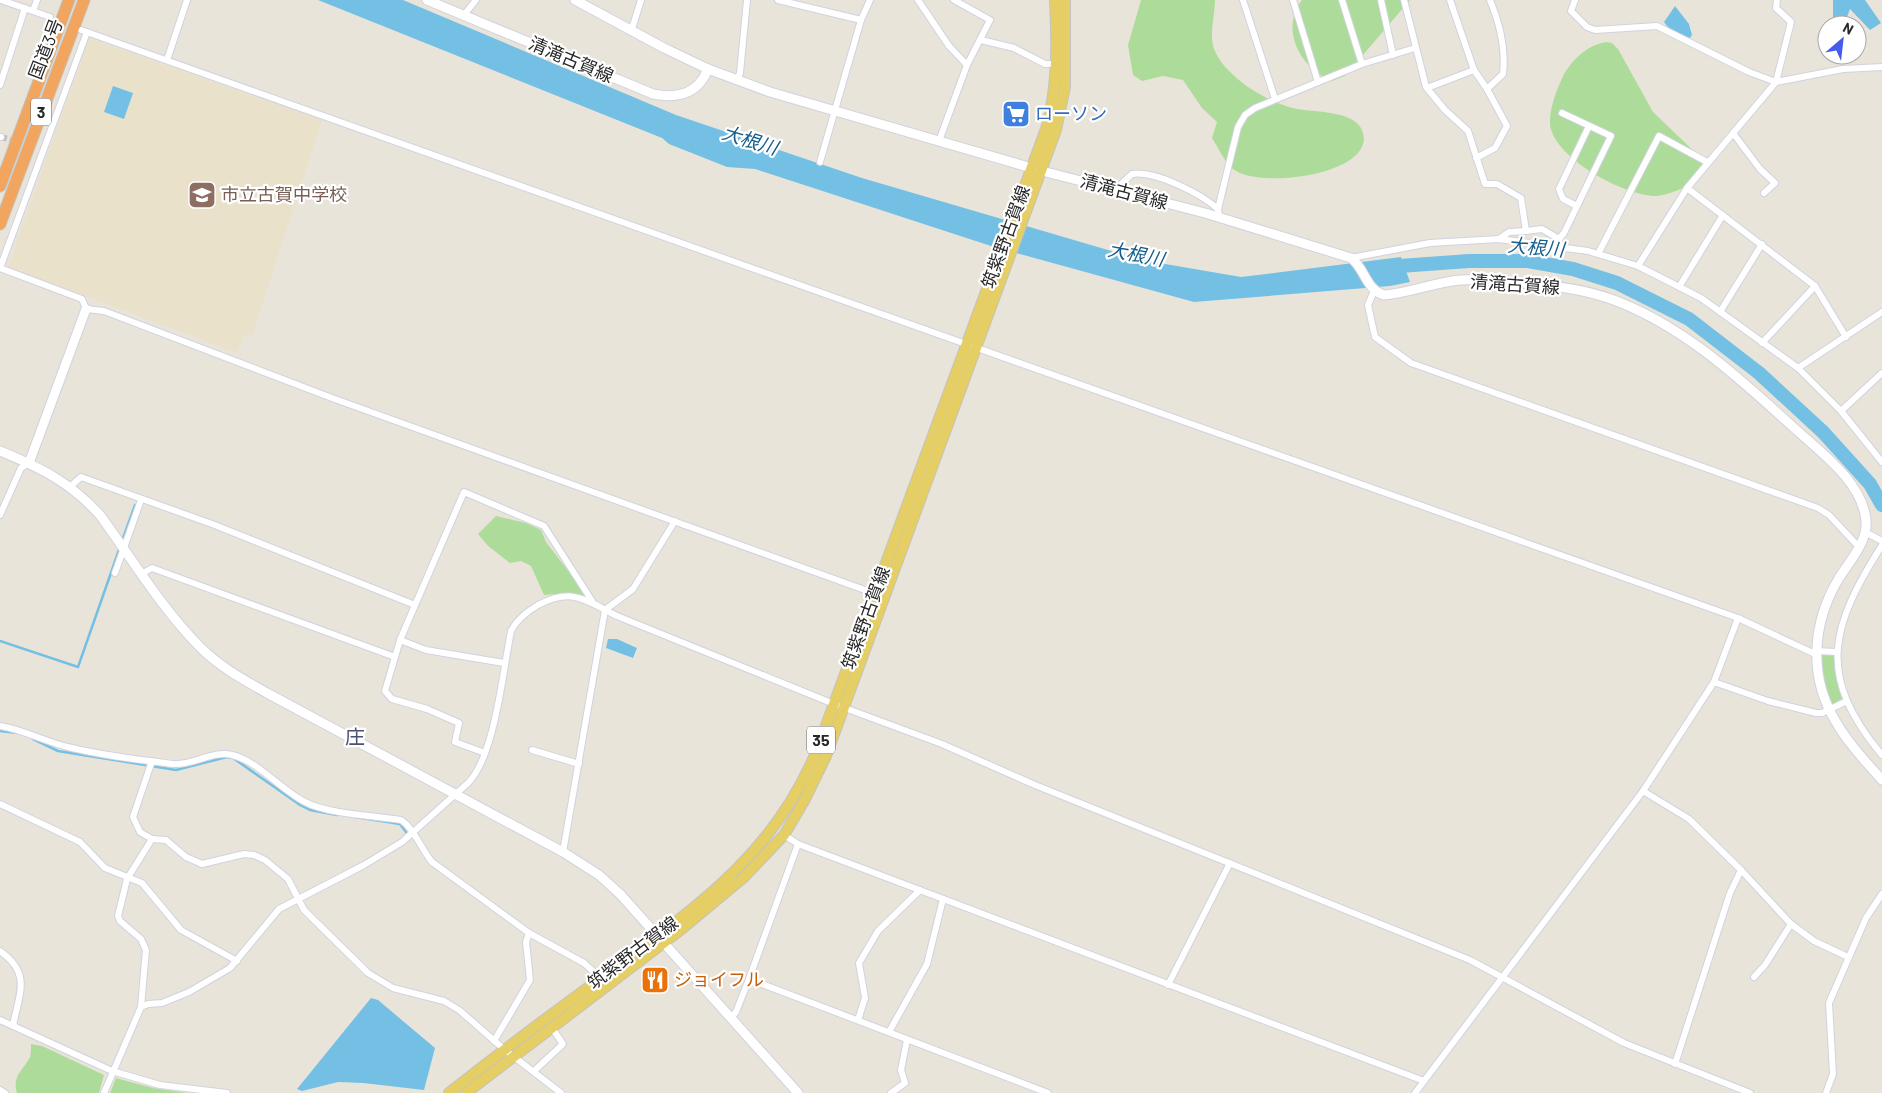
<svg xmlns="http://www.w3.org/2000/svg" width="1882" height="1093" font-family="Barlow,'Noto Sans JP',sans-serif">
  <style>
    .education { fill: #eae1cb }
    .green { fill: #addc9a }
    .water { fill: #74c0e4 }
    .lines { fill: none; stroke-linecap: round; stroke-linejoin: round }
    .stream { stroke: #74c0e4; stroke-width: 2.5 }
    .river { stroke: #74c0e4; stroke-width: 14 }
    .street-tunnel { stroke: #c2beb6; stroke-width: 6; stroke-dasharray: 6 3; stroke-linecap: butt }
    .street-casing { stroke: #d0d2e0; stroke-width: 8 }
    .secondary-casing { stroke: #d0d2e0; stroke-width: 11 }
    .primary-casing { stroke: #c3c3c3; stroke-width: 12 }
    .highway-casing { stroke: #c3c3c3; stroke-width: 13 }
    .street { stroke: #fff; stroke-width: 6 }
    .secondary { stroke: #fff; stroke-width: 9 }
    .primary { stroke: #e5ce64; stroke-width: 10 }
    .highway { stroke: #f1a55e; stroke-width: 11 }
    .labels { text-anchor: middle; stroke-width: 4.5; stroke-linejoin: round; paint-order: stroke }
    .shield { fill: #fff; stroke: #686868; stroke-width: 1 }
    .shield-label { font-size: 16px; font-weight: bold; fill: #282828 }
    .street-label { font-size: 18px; fill: #282828; stroke: #fff }
    .shop-label { font-size: 18px; fill: #366cbe; stroke: #fff; text-anchor: start }
    .education-label { font-size: 18px; fill: #785e54; stroke: #fff; text-anchor: start }
    .food-label { font-size: 18px; fill: #c56008; stroke: #fff; text-anchor: start }
    .water-label { font-size: 19px; font-style: italic; fill: #175e8c; stroke: #fff }
    .quarter-label { font-size: 20px; fill: #4c5174; stroke: #fff }
  </style>
  <rect width="100%" height="100%" fill="#e9e4da"/>
  <!-- education -->
  <path class="education" d="M89,38L322,120L252,336L245,334L237,353L8,267Z"/>
  <!-- green -->
  <g class="green">
    <path d="M1141,0H1215C1215,15 1209,35 1214,49C1225,77 1268,103 1297,109C1314,112 1352,111 1361,128C1384,173 1260,191 1233,169C1225,163 1218,147 1212,138L1217,122L1202,108L1183,80L1163,76L1142,81L1133,75L1128,45Z"/>
    <path d="M1302,0H1410L1345,76L1332,81C1301,69 1279,30 1302,0Z"/>
    <path d="M1606,42L1612,43L1618,49L1653,112L1701,158L1702,165C1699,170 1697,178 1693,182C1686,188 1667,195 1657,196C1626,197 1553,158 1550,124C1549,109 1557,89 1563,76C1572,60 1587,45 1606,42Z"/>
    <path d="M496,516L526,523L541,530L546,542L586,594L585,597L568,593L544,595L531,566L521,561L510,563L488,546L478,534Z"/>
    <path d="M1820,655H1834L1835,669L1843,698L1832,705L1826,689Z"/>
    <path d="M31,1044L42,1046L104,1075L99,1093H17C12,1075 23,1071 30,1057C31,1053 31,1048 31,1044Z"/>
    <path d="M116,1078L153,1088L187,1093H110Z"/>
  </g>
  <!-- water -->
  <g class="water">
    <path d="M318,0H403L676,115L862,178L1142,260L1241,277L1401,257L1410,282L1390,286L1194,302L991,246L755,169L727,167L669,144L662,138Z"/>
    <path d="M1833,0H1865L1881,23L1870,30L1850,9L1844,25H1833Z"/>
    <path d="M1675,6L1689,24L1692,35L1690,38C1680,35 1670,31 1664,22Z"/>
    <path d="M113,86L133,93L124,119L104,112Z"/>
    <path d="M608,639H617L637,648L633,658L606,648Z"/>
    <path d="M371,998L378,1000L435,1048L424,1090L363,1083L338,1082L302,1091L297,1089Z"/>
  </g>
  <g class="lines">
    <!-- stream -->
    <g class="stream">
      <path d="M122,541L135,505"/>
      <path d="M0,641L78,667L120,547"/>
      <path d="M0,731L18,733"/>
      <path d="M33,739L58,751L176,770L227,757L233,758L300,805L310,810L337,815"/>
      <path d="M355,817L400,824L406,832"/>
    </g>
    <!-- river -->
    <path class="river" d="M1386,267L1469,261H1528L1573,269L1617,283L1689,319L1759,373L1823,432L1870,484L1882,505"/>
    <!-- street-tunnel -->
    <path class="street-tunnel" d="M1,137L18,142"/>
    <defs>
      <g id="street">
        <path d="M1,0L50,17"/>
        <path d="M778,0L861,20"/>
        <path d="M918,0L949,46L967,65L939,141"/>
        <path d="M954,0L990,20L967,65"/>
        <path d="M1243,0L1275,99"/>
        <path d="M1293,0L1318,82"/>
        <path d="M1381,0L1393,55"/>
        <path d="M1404,0L1426,87L1445,110L1468,131L1485,184H1497L1521,198L1526,231L1542,229L1559,239L1557,246"/>
        <path d="M1450,0L1474,70L1487,89"/>
        <path d="M1575,0L1571,11L1587,27L1595,30L1657,26L1749,72L1776,82L1843,69L1882,67"/>
        <path d="M33,11L37,0"/>
        <path d="M464,15L476,0"/>
        <path d="M81,30C633,227 1185,424 1738,618L1815,654"/>
        <path d="M631,32L641,0"/>
        <path d="M981,40L1014,48L1045,64H1057"/>
        <path d="M167,60L187,0"/>
        <path d="M1362,64L1415,48"/>
        <path d="M737,80L740,73L747,0"/>
        <path d="M0,85L25,8"/>
        <path d="M1427,88L1474,70"/>
        <path d="M1733,133L1760,169L1775,183L1764,193"/>
        <path d="M0,137H1"/>
        <path d="M1476,158L1495,148L1507,126L1487,89L1503,74C1506,48 1500,24 1490,0"/>
        <path d="M820,162L861,20L870,0"/>
        <path d="M1687,188L1815,286L1846,337"/>
        <path d="M1115,190L1132,174C1155,170 1201,194 1218,209"/>
        <path d="M1577,206L1563,199L1559,189L1589,126"/>
        <path d="M1219,217L1218,209L1238,127L1245,115L1255,108L1362,64L1342,0"/>
        <path d="M1499,239L1509,232L1526,231"/>
        <path d="M1559,239L1564,233L1611,136L1562,113"/>
        <path d="M1598,254L1659,136L1707,162"/>
        <path d="M1351,258L1430,243L1499,239L1588,251L1638,266L1701,298L1798,368L1841,411L1882,462"/>
        <path d="M1638,266L1687,188L1776,82L1791,22L1776,8L1777,0"/>
        <path d="M0,268L82,299L86,309L104,311L332,398L876,594"/>
        <path d="M0,268L87,32"/>
        <path d="M1679,287L1723,215"/>
        <path d="M1374,291L1368,305L1375,337L1411,363L1818,508L1829,515L1859,547"/>
        <path d="M1720,312L1762,244"/>
        <path d="M1762,343L1815,286"/>
        <path d="M1798,368L1882,312"/>
        <path d="M1841,411L1882,373"/>
        <path d="M71,486L81,477L212,524L415,605"/>
        <path d="M0,515L21,468L29,463"/>
        <path d="M1865,532L1882,541"/>
        <path d="M1882,545C1831,626 1815,675 1882,755"/>
        <path d="M115,573L141,500"/>
        <path d="M143,573L152,568L395,657"/>
        <path d="M400,640L426,650L504,663"/>
        <path d="M1815,651L1837,652"/>
        <path d="M1714,682L1768,701L1816,713H1822L1847,701"/>
        <path d="M0,726C25,730 47,743 72,748C105,756 140,760 173,764C192,766 213,750 232,755C258,761 281,790 305,802C327,814 376,816 401,820C413,827 422,850 432,862L529,933L584,963L600,978"/>
        <path d="M532,750L579,764"/>
        <path d="M485,753L455,742L459,723L427,709L392,699L385,691L400,640L464,492L544,526L594,604"/>
        <path d="M1643,791L1689,819L1741,870L1791,924L1814,941L1848,957"/>
        <path d="M0,804L80,842L105,868L142,883L181,930L237,961"/>
        <path d="M784,835L798,844L1424,1081"/>
        <path d="M152,839L166,840L186,857L202,864L244,854L254,855L265,860L288,879L304,910L368,973L393,988L444,1001L459,1010L505,1050L561,1093"/>
        <path d="M563,852L605,610L633,589L675,521"/>
        <path d="M0,951C32,974 19,993 13,1026"/>
        <path d="M1754,977L1765,965L1791,924"/>
        <path d="M749,979L1048,1093"/>
        <path d="M1168,985L1230,863"/>
        <path d="M141,1007L148,1004L162,1003L189,992L230,968L279,909L364,865L402,842L468,783C495,756 503,670 511,631C517,619 526,612 538,605C573,587 585,600 617,616L834,704L942,744L1035,785L1470,960L1624,1043L1750,1093"/>
        <path d="M730,1019L736,1012L749,979L798,844"/>
        <path d="M0,1020L112,1071L160,1085L227,1093"/>
        <path d="M858,1020L865,998L859,963L878,931L920,890"/>
        <path d="M889,1032L927,964L943,899"/>
        <path d="M494,1041L530,980L526,942L529,933"/>
        <path d="M1675,1064L1730,893L1741,870"/>
        <path d="M534,1071L563,1044L552,1028"/>
        <path d="M0,1090L5,1093"/>
        <path d="M104,1093L141,1007L144,972L146,950L141,939L120,921L118,916L127,879L152,839L140,832L133,817L152,761"/>
        <path d="M891,1093L905,1083L901,1070L907,1040"/>
        <path d="M1415,1093L1643,791L1714,682L1738,618"/>
        <path d="M1826,1093L1833,1074L1829,1003L1866,918L1882,894"/>
      </g>
      <g id="secondary">
        <path d="M427,0L653,94C678,99 698,94 708,69"/>
        <path d="M575,0L664,48L708,69L770,92L1042,171L1205,213L1351,258C1365,268 1365,289 1384,295C1410,293 1435,282 1461,280C1481,279 1501,281 1522,283C1552,285 1583,289 1611,299C1681,324 1739,378 1792,426C1819,451 1862,481 1866,520C1868,541 1850,561 1839,578C1812,623 1808,676 1836,722C1848,743 1866,762 1882,780"/>
        <path d="M0,451C41,468 70,482 100,515C132,559 162,609 201,648C220,667 244,680 267,693L563,852L599,875L620,894L798,1093"/>
        <path d="M29,463L86,309"/>
      </g>
      <g id="primary">
        <path d="M449,1093C502,1051 557,1010 612,970C699,905 774,854 817,750L1047,126C1058,84 1057,43 1055,0"/>
        <path d="M466,1093L683,928L743,878L784,835L804,801L826,756L1056,130L1065,87V0"/>
      </g>
      <g id="highway">
        <path d="M0,186L69,0"/>
        <path d="M0,224L84,0"/>
      </g>
    </defs>
    <!-- street casing -->
    <use href="#street" class="street-casing"/>
    <!-- secondary casing -->
    <use href="#secondary" class="secondary-casing"/>
    <!-- primary casing -->
    <use href="#primary" class="primary-casing"/>
    <!-- highway casing -->
    <use href="#highway" class="highway-casing"/>
    <!-- street -->
    <use href="#street" class="street"/>
    <!-- secondary -->
    <use href="#secondary" class="secondary"/>
    <!-- primary -->
    <use href="#primary" class="primary"/>
    <!-- highway -->
    <use href="#highway" class="highway"/>
  </g>
  <!-- icons -->
  <defs>
    <symbol id="supermarket-square" viewBox="-11 -11 22 22"><rect x="-9" y="-9" width="18" height="18" rx="4" fill="#3f7fe0" stroke="#fff"/><path d="M-6-5.5h2.5l.6 2H6L4.5 2H-2.5L-4.4-4H-6ZM-1.5 3.2a1.3 1.3 0 1 0 .1 0ZM3 3.2a1.3 1.3 0 1 0 .1 0Z" fill="#fff"/></symbol>
    <symbol id="school-square" viewBox="-11 -11 22 22"><rect x="-9" y="-9" width="18" height="18" rx="4" fill="#8d6e63" stroke="#fff"/><path d="M0-5L7-2L0 1L-7-2ZM-4 1L0 2.5L4 1V4Q0 6-4 4Z" fill="#fff"/></symbol>
    <symbol id="restaurant-square" viewBox="-11 -11 22 22"><rect x="-9" y="-9" width="18" height="18" rx="4" fill="#e8710a" stroke="#fff"/><path d="M-5-6h1v4h1v-4h1v4h1v-4h1v5L-1.5 .5V6h-2V.5L-5-1ZM5-6V6H3V1.5H1.5Q1.5-4 5-6Z" fill="#fff"/></symbol>
  </defs>
  <g fill-rule="evenodd">
    <use href="#supermarket-square" x="1000" y="98" width="32" height="32"/>
    <use href="#school-square" x="186" y="179" width="32" height="32"/>
    <use href="#restaurant-square" x="639" y="964" width="32" height="32"/>
  </g>
  <g class="labels">
    <!-- shield labels -->
    <g class="shield">
      <rect x="31" y="98.5" width="20" height="27" rx="4"/>
      <rect x="807" y="726.5" width="28" height="27" rx="4"/>
    </g>
    <g class="shield-label">
      <text x="41" y="118">3</text>
      <text x="821" y="746">35</text>
    </g>
    <!-- street labels -->
    <g class="street-label">
      <text transform="translate(46 49) rotate(-69)" y="6">国道3号</text>
      <text transform="translate(571 60) rotate(23)" y="6">清滝古賀線</text>
      <text transform="translate(1124 192) rotate(15)" y="6">清滝古賀線</text>
      <text transform="translate(1006 237) rotate(-70)" y="6">筑紫野古賀線</text>
      <text transform="translate(1515 285) rotate(4)" y="6">清滝古賀線</text>
      <text transform="translate(866 618) rotate(-70)" y="6">筑紫野古賀線</text>
      <text transform="translate(633 953) rotate(-37)" y="6">筑紫野古賀線</text>
    </g>
    <!-- shop labels -->
    <g class="shop-label">
      <text x="1035" y="120">ローソン</text>
    </g>
    <!-- education labels -->
    <g class="education-label">
      <text x="221" y="201">市立古賀中学校</text>
    </g>
    <!-- food labels -->
    <g class="food-label">
      <text x="674" y="986">ジョイフル</text>
    </g>
    <!-- water labels -->
    <g class="water-label">
      <text transform="translate(750 140) rotate(17)" y="7">大根川</text>
      <text transform="translate(1536 247) rotate(5)" y="7">大根川</text>
      <text transform="translate(1136 254) rotate(11)" y="7">大根川</text>
    </g>
    <!-- quarter labels -->
    <g class="quarter-label">
      <text x="355" y="744">庄</text>
    </g>
  </g>
  <!-- north arrow -->
  <g transform="translate(1842 40) rotate(28)"><circle r="24" fill="#ffffff" stroke="#a9a9a9"/>
  <path d="M0-4L9 19L0 12L-9 19Z" fill="#465beb"/>
  <text y="-8" font-size="14" font-weight="bold" text-anchor="middle" fill="#282828">N</text>
  </g>
</svg>
